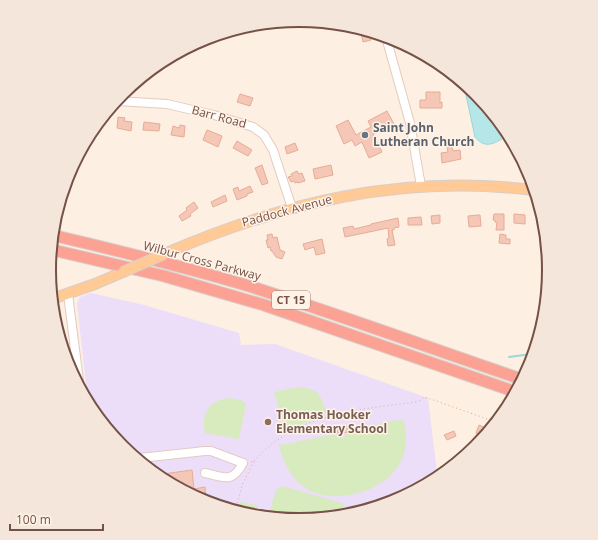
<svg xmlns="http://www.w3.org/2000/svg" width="598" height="540" font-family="'Open Sans',sans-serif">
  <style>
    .residential { fill: #f5dfcf }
    .education { fill: #ecdef9 }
    .green { fill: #d7ebbf }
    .water { fill: #b5e7e8; stroke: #9ad8da }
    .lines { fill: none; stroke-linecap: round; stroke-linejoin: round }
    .stream { stroke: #9ad8da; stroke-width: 2 }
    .building { fill: #f4c7b7; stroke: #e8ab97 }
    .minor-casing { stroke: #e4cbbf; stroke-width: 10 }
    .major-casing { stroke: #d9cecb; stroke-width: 12 }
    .highway-casing { stroke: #d9cecb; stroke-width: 13 }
    .path { stroke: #d9ab9a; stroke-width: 1; stroke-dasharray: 1 3; stroke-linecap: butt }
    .minor { stroke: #fff; stroke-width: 8 }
    .major { stroke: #ffca96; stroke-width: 10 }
    .highway { stroke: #fba294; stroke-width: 11 }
    .major-bridge-casing { stroke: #d9cecb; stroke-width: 12; stroke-linecap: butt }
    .major-bridge { stroke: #ffca96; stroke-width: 10 }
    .worship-dot { fill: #6b7280; stroke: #fff3e8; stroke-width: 1.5 }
    .education-dot { fill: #8d6e63; stroke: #fff3e8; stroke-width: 1.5 }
    .labels { text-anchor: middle; stroke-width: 3; stroke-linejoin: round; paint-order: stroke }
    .shield { fill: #fff3e8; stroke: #9f8277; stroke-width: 1 }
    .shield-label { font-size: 11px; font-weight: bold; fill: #765147 }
    .street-label { font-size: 12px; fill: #765147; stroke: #fff3e8 }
    .worship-label { font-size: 12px; font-weight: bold; fill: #5b616d; stroke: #fff3e8; text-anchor: start }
    .education-label { font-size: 12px; font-weight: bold; fill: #785e54; stroke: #fff3e8; text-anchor: start }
    .rim { fill: none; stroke: #765147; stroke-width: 2 }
  </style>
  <rect width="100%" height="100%" fill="#fdefe1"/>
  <!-- residential -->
  <path class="residential" d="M60,305L67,360L56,307Z"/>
  <!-- education -->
  <path class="education" d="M91,293L144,305L239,333L241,345L275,344L428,398L437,473L394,501L299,520L203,501L122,447L87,394L77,303L80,297Z"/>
  <!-- green -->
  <g class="green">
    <path d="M298,387C321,390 318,392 327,413L290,430L284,426L274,392Z"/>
    <path d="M230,398L241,400L246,404L239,439L205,433C200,413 210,400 230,398Z"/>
    <path d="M403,419C416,460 388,488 350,495C337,497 323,497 311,491C293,483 283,463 279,445L336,434L343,439L348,430Z"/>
    <path d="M282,486L345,504L343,511L299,520L269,514L276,490Z"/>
    <path d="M240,502L258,505L257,512L239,508Z"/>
  </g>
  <!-- water -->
  <path class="water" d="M464,86L476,93L505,137C494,144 485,149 475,137Z"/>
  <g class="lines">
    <!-- stream -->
    <path class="stream" d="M509,357L532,354"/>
  </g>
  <!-- building -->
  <g class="building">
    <path d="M361,32L370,34L371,40L363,42Z"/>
    <path d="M426,92H440V103L442,102V108H420V100H426Z"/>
    <path d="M240,94L253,98L250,106L237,102Z"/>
    <path d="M387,111L394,124L373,134L382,152L369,158L362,142L355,146L352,140L344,144L336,126L348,120L356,135L371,127L368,121Z"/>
    <path d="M118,117L125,118L124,121L132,122L131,131L117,128Z"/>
    <path d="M144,122L160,124L159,131L143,130Z"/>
    <path d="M180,125L185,126L184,137L171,135L173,126L179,128Z"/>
    <path d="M207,130L222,136L218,147L203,140Z"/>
    <path d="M237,141L252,150L248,156L233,148Z"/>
    <path d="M295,143L298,150L287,154L285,147Z"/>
    <path d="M447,147H452L453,151L460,150L461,159L442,163L441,153L448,152Z"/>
    <path d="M262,165L268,183L262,185L255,168Z"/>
    <path d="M331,165L333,175L315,179L313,169Z"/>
    <path d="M297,171L299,174L302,173L305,181L298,183V182L295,183L294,181L291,182L288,177L292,176L291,174Z"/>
    <path d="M250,186L253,192L247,194V196L237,200L233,189L238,187L239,191Z"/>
    <path d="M225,195L227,201L213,207L211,202Z"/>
    <path d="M194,202L198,208L190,214L191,216L182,221L179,216L187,210L186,208Z"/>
    <path d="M494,214H504V230H496L497,223L495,222V220H493Z"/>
    <path d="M514,214L525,215V224L514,223Z"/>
    <path d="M440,215V223L432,224L431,216Z"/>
    <path d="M478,215H480L481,226L469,227L468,216Z"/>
    <path d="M421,217L422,225H408V218Z"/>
    <path d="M398,218L399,227L394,228V230H392L395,245L388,246L387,239L389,238L388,228L345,237L343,228L353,226L354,229L371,225V224Z"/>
    <path d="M272,234L273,238L277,237L280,250L285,252L282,259L276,257L272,251H271L270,247L268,248L266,240H268L267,235Z"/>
    <path d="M500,234L506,235V239H510V244L499,243Z"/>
    <path d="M322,239L325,253L316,255L314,247L305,250L303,244Z"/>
    <path d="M479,425L488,429L483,436L476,433Z"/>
    <path d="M347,426L348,432L338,434L337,428Z"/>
    <path d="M454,431L456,436L447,440L444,435Z"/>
    <path d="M192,470L194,489L205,487L206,502L203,501L163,474Z"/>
  </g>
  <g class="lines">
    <defs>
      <g id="minor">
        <path d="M386,37L410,123L421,186"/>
        <path d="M117,101L167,104L214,115L253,127L264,135L273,150L292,208"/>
        <path d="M68,294L79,381"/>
        <path d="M140,458L205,451H211L243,463C232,484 224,477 205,473"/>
      </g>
      <g id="major">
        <path d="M164,254C284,202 402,174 533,190"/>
        <path d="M55,298L95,284L123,272"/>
      </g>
      <g id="highway">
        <path d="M56,236C120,251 185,267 249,286C340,315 430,348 521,379"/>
        <path d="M53,250L164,276L264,305L513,391"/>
      </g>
    </defs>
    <!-- minor casing -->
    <use href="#minor" class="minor-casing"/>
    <!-- major casing -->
    <use href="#major" class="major-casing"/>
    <!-- highway casing -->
    <use href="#highway" class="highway-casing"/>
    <!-- path -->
    <g class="path">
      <path d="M254,461C259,455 266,449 272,444C312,412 366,409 415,402L419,401L425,397L493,421"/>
      <path d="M236,507L243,483L254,461L251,462"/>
    </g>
    <!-- minor -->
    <use href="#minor" class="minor"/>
    <!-- major -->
    <use href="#major" class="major"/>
    <!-- highway -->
    <use href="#highway" class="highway"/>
    <defs>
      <path id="major-bridge" d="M123,272L164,254"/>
    </defs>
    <!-- major-bridge casing -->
    <use href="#major-bridge" class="major-bridge-casing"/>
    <!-- major-bridge -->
    <use href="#major-bridge" class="major-bridge"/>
  </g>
  <!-- markers -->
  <circle class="worship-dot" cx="365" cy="135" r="4"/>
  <circle class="education-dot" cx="268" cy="422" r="4"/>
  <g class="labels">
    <!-- shield labels -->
    <rect class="shield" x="272" y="291" width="38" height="18" rx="3"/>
    <g class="shield-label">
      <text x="291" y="304">CT 15</text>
    </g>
    <!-- street labels -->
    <g class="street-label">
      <text transform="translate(219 117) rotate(15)" y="4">Barr Road</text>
      <text transform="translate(287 211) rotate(-15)" y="4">Paddock Avenue</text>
      <text transform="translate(202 261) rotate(15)" y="4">Wilbur Cross Parkway</text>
    </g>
    <!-- worship labels -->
    <g class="worship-label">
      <text x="373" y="132">Saint John<tspan x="373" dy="14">Lutheran Church</tspan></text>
    </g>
    <!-- education labels -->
    <g class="education-label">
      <text x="276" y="419">Thomas Hooker<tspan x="276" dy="14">Elementary School</tspan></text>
    </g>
  </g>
  <!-- crop -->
  <path d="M0 0H598V540H0ZM56 270a243 243 0 1 1 486 0a243 243 0 1 1-486 0Z" fill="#f4e6db" fill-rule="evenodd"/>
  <path class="rim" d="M56 270a243 243 0 1 1 486 0a243 243 0 1 1-486 0Z"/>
  <!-- scale -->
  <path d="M10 524v6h93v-6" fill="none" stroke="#765147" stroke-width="2"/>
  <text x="16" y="524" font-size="12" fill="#765147" stroke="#fff3e8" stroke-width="3" paint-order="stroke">100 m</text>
</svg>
